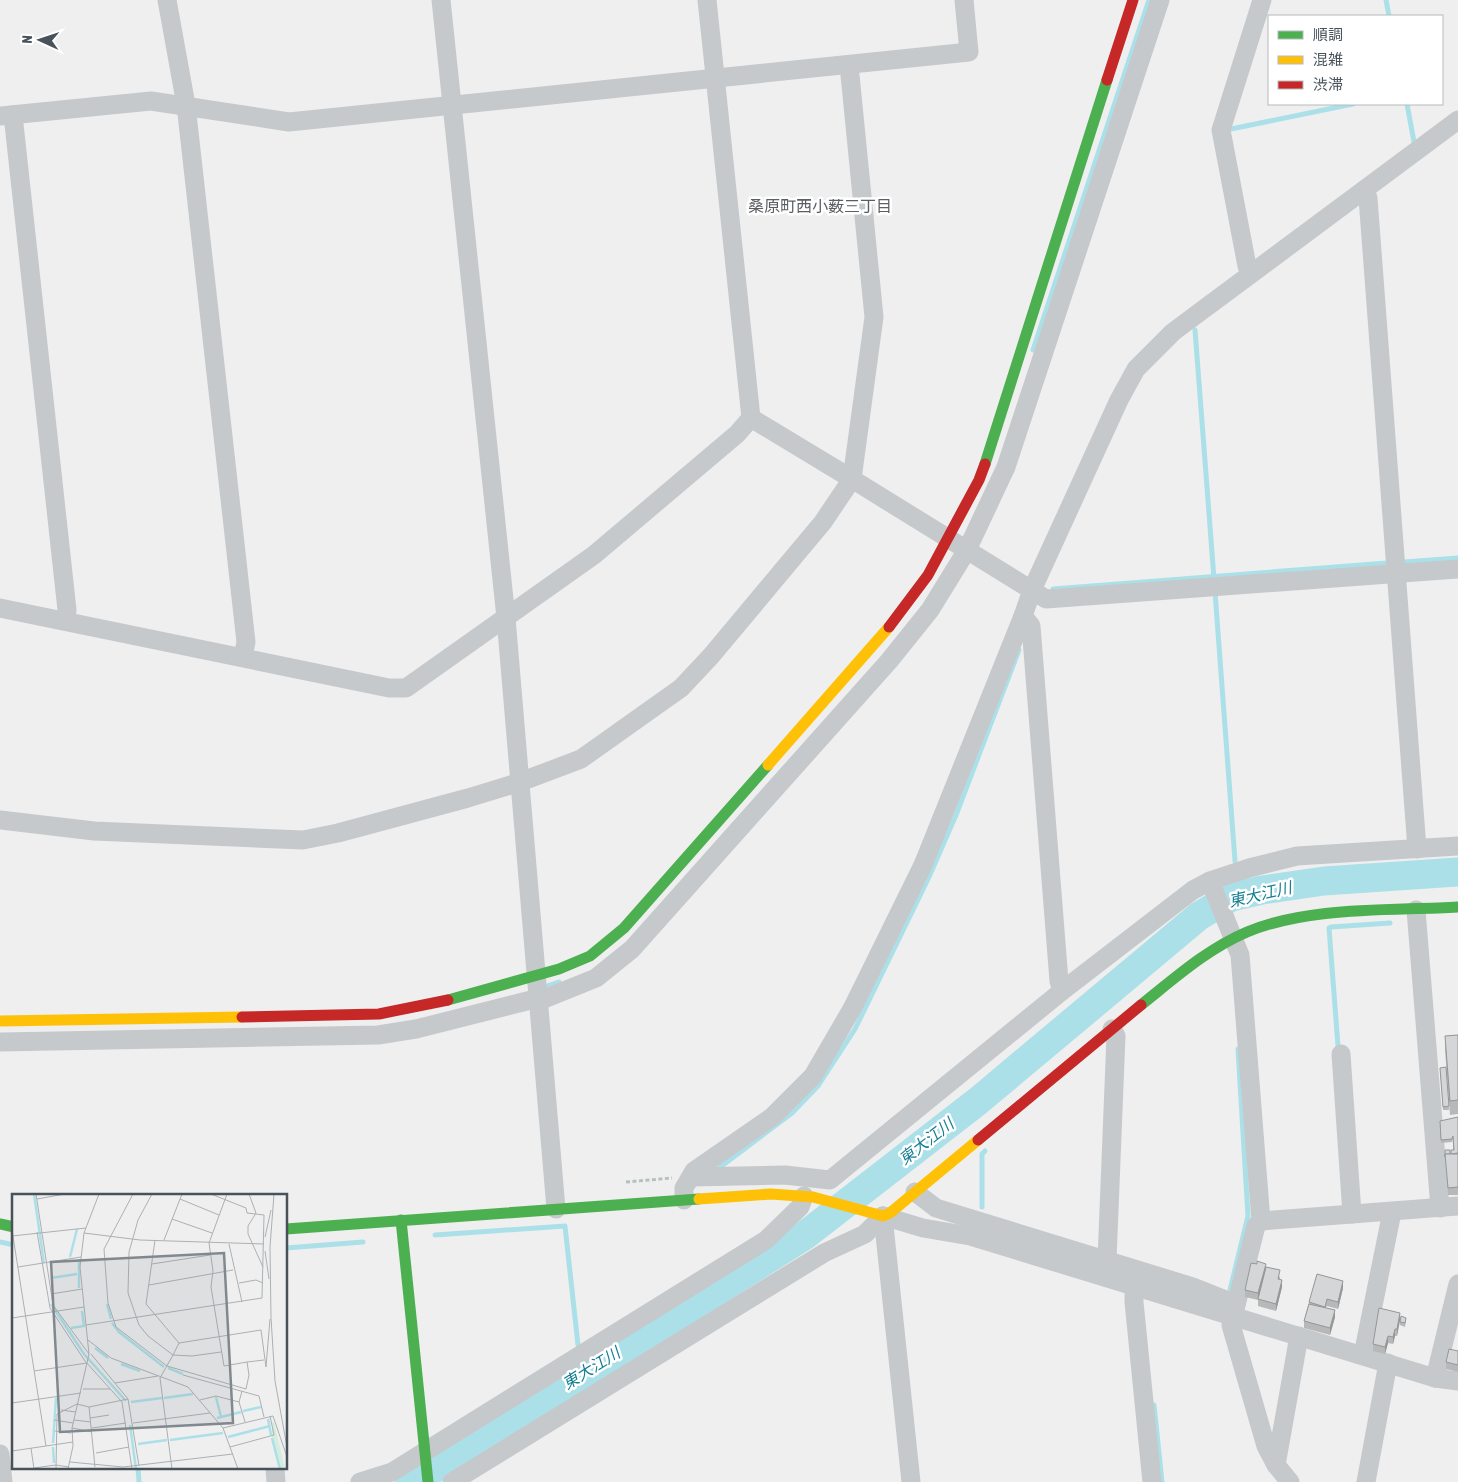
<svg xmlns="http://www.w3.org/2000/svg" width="1458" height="1482" font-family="'Asap Condensed','Noto Sans JP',sans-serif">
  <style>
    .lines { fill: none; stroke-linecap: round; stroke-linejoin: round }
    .stream { stroke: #abe0e9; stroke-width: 5 }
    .river { stroke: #abe0e9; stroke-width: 29 }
    .path { stroke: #b6c1bd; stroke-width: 3; stroke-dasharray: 4 2.5; stroke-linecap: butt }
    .street { stroke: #c6c9cb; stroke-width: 19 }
    .fast { stroke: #4caf50; stroke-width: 11 }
    .slow { stroke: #ffc107; stroke-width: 11 }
    .jam { stroke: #c62828; stroke-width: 11 }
    .wall { fill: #b7b8b9 }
    .shaded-wall { fill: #959696 }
    .building { fill: #d5d6d7; stroke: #959696 }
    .labels { text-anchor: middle; stroke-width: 5; stroke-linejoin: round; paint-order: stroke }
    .neighbourhood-label { font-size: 16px; fill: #5b5e62; stroke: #fff }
    .water-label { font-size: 16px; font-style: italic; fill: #147e91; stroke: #fff }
    .inset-river { fill: none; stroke: #abe0e9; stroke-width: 2.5 }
    .inset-road { fill: none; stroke: #acb0b3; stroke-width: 1 }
    .view { fill: #82898e; fill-opacity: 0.15; stroke: #82898e; stroke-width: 2.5 }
    .inset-edge { fill: none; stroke: #47525a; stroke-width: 2.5 }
  </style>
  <rect width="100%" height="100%" fill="#efefef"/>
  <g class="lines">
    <!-- stream -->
    <g class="stream">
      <path d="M1386,0L1389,16"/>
      <path d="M1407,104L1414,142"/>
      <path d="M1226,130L1353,104"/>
      <path d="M1195,330L1214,579"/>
      <path d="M1033,350L1149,0"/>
      <path d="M1404,562L1458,558"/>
      <path d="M1053,589L1387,563"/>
      <path d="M1215,592L1235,861"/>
      <path d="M1331,927L1390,923"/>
      <path d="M1329,928L1338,1046"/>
      <path d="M541,988L559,982"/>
      <path d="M719,1168L792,1113L818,1086L855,1029L929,877L956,815L1019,650"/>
      <path d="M982,1207V1154L985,1151"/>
      <path d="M435,1235L565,1226L578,1345"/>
      <path d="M0,1242L14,1245"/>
      <path d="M286,1248L363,1242"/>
      <path d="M1230,1290L1248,1216L1238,1049"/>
      <path d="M1154,1405L1162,1482"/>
      <path d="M138,1468L139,1482"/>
    </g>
    <!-- river -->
    <path class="river" d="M409,1482L443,1464L804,1236L978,1101L1199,916L1231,897L1262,890L1324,881L1458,872"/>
    <!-- path -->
    <path class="path" d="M626,1182L672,1178"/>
    <!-- street -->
    <g class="street">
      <path d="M167,0L186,105L246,642L243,657"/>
      <path d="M441,0L506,618L556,1209"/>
      <path d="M849,65L874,317L852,479L1046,599L1458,569"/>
      <path d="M13,115L67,610L66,621"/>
      <path d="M0,116L151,101L289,122L969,52L964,0"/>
      <path d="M1364,190L1368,198L1417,849"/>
      <path d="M1252,272L1247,266L1221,130L1262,0"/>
      <path d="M0,608L389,688H406L594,555L737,434L751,418L707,0"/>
      <path d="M1023,616L1031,626L1059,981L1062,991"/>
      <path d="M0,820L94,831L303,840L338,833L468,798L520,782L581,759L681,688L711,656L823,522L852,479L751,418"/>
      <path d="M1210,881L1249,868L1297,856L1458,846"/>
      <path d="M1416,910L1440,1208"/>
      <path d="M539,1001L596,978L632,949L889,661L930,610L967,550L1006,467L1160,0"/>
      <path d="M0,1042L378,1035L416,1029L539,998"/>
      <path d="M1341,1054L1352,1214"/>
      <path d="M691,1177L785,1175L830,1180L1062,991L1193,890L1210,881L1240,955L1261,1221L1256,1226L1231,1325L1266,1446L1276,1465L1290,1482"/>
      <path d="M915,1192L936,1208L1193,1287L1236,1304"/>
      <path d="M684,1200V1188L694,1171L772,1117L813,1076L853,1007L923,865L1023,616L1032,590L1119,400L1136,369L1173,332L1458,120"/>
      <path d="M883,1216L923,1228L970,1236L1435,1378L1458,1381"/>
      <path d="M883,1216L911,1482"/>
      <path d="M1261,1221L1458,1206"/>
      <path d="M1107,1260L1116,1036L1112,1029"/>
      <path d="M1134,1286V1302L1152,1482"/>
      <path d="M1363,1355L1392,1212"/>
      <path d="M1435,1378L1458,1284"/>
      <path d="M0,1454L3,1482"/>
      <path d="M1276,1465L1299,1336"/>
      <path d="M275,1468L276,1482"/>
      <path d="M360,1482L392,1472L766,1240L800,1207L804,1196"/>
      <path d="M452,1482L824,1253L865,1234L883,1216"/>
      <path d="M1366,1482L1388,1363"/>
    </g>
    <!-- fast -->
    <g class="fast">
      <path d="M985,464L1107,80"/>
      <path d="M448,1000L559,969L590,956L624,928L768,765"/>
      <path d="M1141,1005C1175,978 1207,949 1247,932C1309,906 1391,911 1458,907"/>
      <path d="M401,1220L428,1482"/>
      <path d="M0,1224L14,1227"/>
      <path d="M286,1229L699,1199"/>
    </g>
    <!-- slow -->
    <g class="slow">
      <path d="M768,765L889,627"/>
      <path d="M0,1021L242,1017"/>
      <path d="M699,1199L771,1194L813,1197L883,1216L890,1213L978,1140"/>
    </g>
    <!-- jam -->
    <g class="jam">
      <path d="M1107,80L1133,0"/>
      <path d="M889,627L928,575L979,480L985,464"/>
      <path d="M242,1017L379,1014L448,1000"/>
      <path d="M978,1140L1141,1005"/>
    </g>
  </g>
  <!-- wall -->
  <g class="wall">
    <path d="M1458,1035V1114L1450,1115L1445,1050V1036Z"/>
    <path d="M1446,1067L1449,1110H1443L1440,1068Z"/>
    <path d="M1458,1117V1195H1448L1445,1150L1451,1154L1453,1150V1139L1452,1142L1441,1143L1440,1121Z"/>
    <path d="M1266,1268L1280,1277V1279L1282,1287L1276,1311L1258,1306V1300L1245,1297V1290Z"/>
    <path d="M1343,1288L1338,1309L1327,1306L1326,1308L1335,1317L1330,1335L1304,1328V1321L1309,1302Z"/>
    <path d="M1400,1313L1397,1336H1395L1393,1344L1388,1343L1385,1354L1373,1351V1344Z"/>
    <path d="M1406,1321L1405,1327L1400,1325V1322Z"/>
    <path d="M1458,1351V1372L1446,1369V1362Z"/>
  </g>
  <!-- shaded-wall -->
  <g class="shaded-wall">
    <path d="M1266,1264V1271L1258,1300V1293Z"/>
    <path d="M1282,1280V1287L1276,1311V1304Z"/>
    <path d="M1343,1281V1288L1338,1309V1302Z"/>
    <path d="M1335,1310V1317L1330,1335V1328Z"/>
    <path d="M1400,1313V1321L1397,1336V1329Z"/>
    <path d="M1395,1329V1336L1393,1344V1337Z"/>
    <path d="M1388,1336V1343L1385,1354V1347Z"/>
  </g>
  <!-- building -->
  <g class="building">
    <path d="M1458,1035V1100L1450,1101L1445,1036Z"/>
    <path d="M1446,1067L1449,1106L1443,1107L1440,1068Z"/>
    <path d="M1458,1117V1153L1451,1154V1150H1454L1453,1136L1452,1139L1441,1140L1440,1121Z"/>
    <path d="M1445,1150H1450V1154H1445V1157Z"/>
    <path d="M1445,1154H1458V1187L1448,1188Z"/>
    <path d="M1257,1261L1266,1264L1258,1293L1245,1290L1251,1263L1257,1264Z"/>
    <path d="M1266,1267L1280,1270L1278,1279L1282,1280L1276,1304L1258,1299Z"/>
    <path d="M1317,1274L1343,1281L1338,1302L1327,1299L1325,1307L1309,1302Z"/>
    <path d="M1309,1304L1335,1310L1330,1328L1304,1321Z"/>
    <path d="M1379,1308L1400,1313L1397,1329H1395L1393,1337L1388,1336L1385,1347L1373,1344Z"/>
    <path d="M1401,1316L1406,1318L1405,1323L1400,1322Z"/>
    <path d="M1449,1349L1458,1351V1365L1446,1362Z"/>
  </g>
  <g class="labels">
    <!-- neighbourhood labels -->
    <g class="neighbourhood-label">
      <text x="820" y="212">桑原町西小薮三丁目</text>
    </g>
    <!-- water labels -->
    <g class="water-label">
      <text transform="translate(1260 894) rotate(-13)" y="6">東大江川</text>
      <text transform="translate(926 1141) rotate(-38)" y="6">東大江川</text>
      <text transform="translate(591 1368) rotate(-32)" y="6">東大江川</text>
    </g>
  </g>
  <!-- overview -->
  <g transform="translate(12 1194)">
    <rect width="275" height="275" fill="#efefef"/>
    <path d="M260,228H262L273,275H268L260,243Z" fill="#d4eddc"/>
    <path class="inset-river" d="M22,0L32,69M58,63L65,35M67,65V94M39,84L65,80M39,110L72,160L114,207M95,110L99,125M100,129L107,138L152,173M59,134L72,132L70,117M83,154L96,164M109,170L128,177M156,174L171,180M204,203L209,223M152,204L181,200M119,208L150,204M231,217L249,213M205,224L229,218M256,225L259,241M118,231L124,275M216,243L258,232M260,244L268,275M158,246L211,239M41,249L44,204M126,250L155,246M41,253L42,269"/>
    <path class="inset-road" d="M24,0L41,111L77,160M121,0L92,55L96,109L104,133L155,172L234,195L237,181L235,168L212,172L199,93L201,77L197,49L215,0M140,0L126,26L117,58L116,99L127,131L136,142L161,161L167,149M237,0L244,19L236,32V40L251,73M262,0L258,53L259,124L263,187L275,253M25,5L53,0M168,5L207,21M160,25L200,39M0,36L34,252M25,38L38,114L73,167L110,208L120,275M72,39L128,46L252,50M0,42L74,34M253,43L259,16M143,46L134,110L167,149M152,46L170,0M217,50L230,108M253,57L257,85M140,70L198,61M6,73L69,63M227,89L244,86L251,89M137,91L221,76M39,100L70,95M0,124L72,113M74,131L250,104L252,21L235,19L234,14L199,0M76,146L99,164L176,193L211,234L226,275M167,149L249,136L254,173L258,125M235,168L252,166M22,177L75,169M171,181L247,202L252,223M103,189L146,182M71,195H98M116,205L127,272M188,206L204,202L227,208L230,197M227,208L233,228M0,209L69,199M77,213L83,273M49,216L64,218M78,224L97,221M42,226L61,229M62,226L79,228M121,229L198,219M60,234L80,238M80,234L114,229M211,234L261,222L275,263M43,237L59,239M218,253L262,241L258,222M19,254L22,275M0,257L61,248M84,259L117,253M58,268L111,273L221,260M22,274L44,271L57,273M44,275L45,220L65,210L77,213L116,205L79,160M56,275L61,252L60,234L77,160L68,73L72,39L87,0M160,275L148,184L161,161L180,162L209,158"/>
    <path class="view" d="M212,59L221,229L48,238L39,68Z"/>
    <rect width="275" height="275" class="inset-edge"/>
  </g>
  <!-- legend -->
  <rect x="1268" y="15" width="175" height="90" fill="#ffffff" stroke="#b5babd"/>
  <rect x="1278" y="31" width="25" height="8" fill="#4caf50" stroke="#b5babd"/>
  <text x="1313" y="40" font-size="15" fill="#47525a">順調</text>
  <rect x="1278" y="56" width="25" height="8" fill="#ffc107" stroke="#b5babd"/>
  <text x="1313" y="65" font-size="15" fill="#47525a">混雑</text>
  <rect x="1278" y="81" width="25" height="8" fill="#c62828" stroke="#b5babd"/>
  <text x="1313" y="90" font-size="15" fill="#47525a">渋滞</text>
  <!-- north arrow -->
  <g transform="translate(40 40) rotate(273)" stroke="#ffffff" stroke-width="4" paint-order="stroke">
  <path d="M0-4L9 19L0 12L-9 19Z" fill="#47525a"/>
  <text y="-8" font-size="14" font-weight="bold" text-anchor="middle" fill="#47525a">N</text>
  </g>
</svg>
